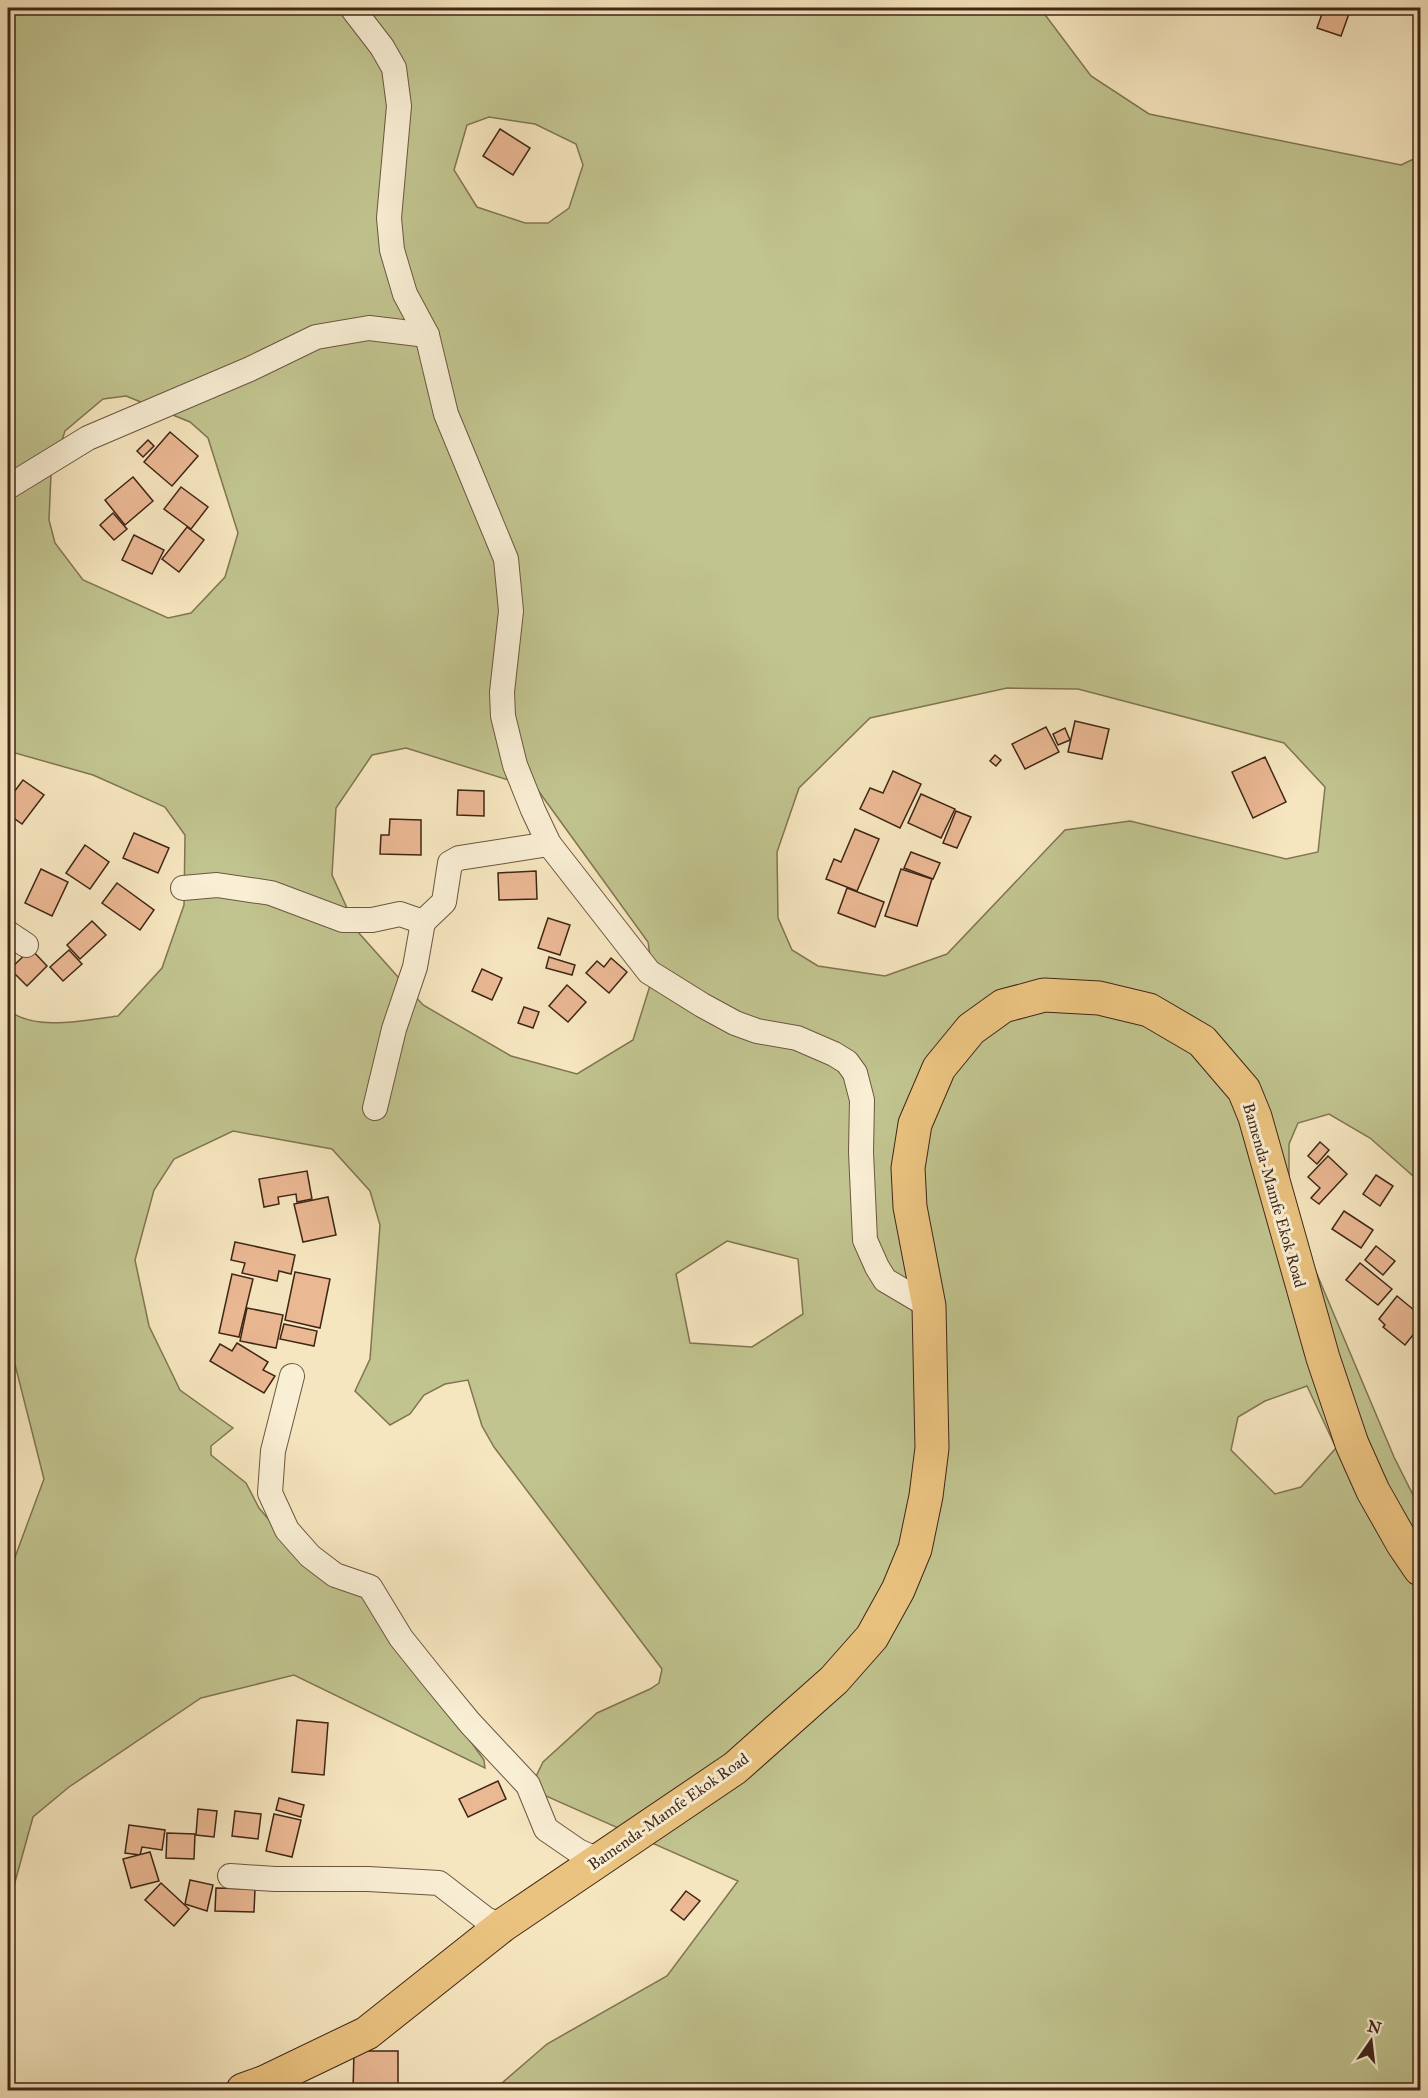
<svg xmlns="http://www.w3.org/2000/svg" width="1428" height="2098" font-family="'IM FELL Great Primer',serif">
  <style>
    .green { fill: #c1c48f; stroke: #807553; stroke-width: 1.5; fill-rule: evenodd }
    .building { fill: #eab893; stroke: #402617; stroke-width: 1.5 }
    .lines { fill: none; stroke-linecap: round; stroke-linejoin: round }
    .minor-casing { stroke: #6e5641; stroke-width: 26 }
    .highway-casing { stroke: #402617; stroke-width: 35 }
    .minor { stroke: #f9efd5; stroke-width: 24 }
    .highway { stroke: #ebc380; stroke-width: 33 }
    .labels { text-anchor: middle; stroke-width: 6; stroke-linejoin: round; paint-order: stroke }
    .street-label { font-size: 16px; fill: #402617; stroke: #f9efd5 }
  </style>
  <rect width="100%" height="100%" fill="#f6e6bf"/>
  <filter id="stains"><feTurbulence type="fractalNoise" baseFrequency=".00333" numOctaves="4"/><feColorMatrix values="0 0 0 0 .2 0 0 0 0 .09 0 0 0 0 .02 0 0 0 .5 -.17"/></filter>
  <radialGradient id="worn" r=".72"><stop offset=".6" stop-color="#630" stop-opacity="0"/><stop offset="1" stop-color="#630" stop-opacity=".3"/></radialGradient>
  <!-- green -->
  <path class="green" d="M8,8H1040L1091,76L1149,114L1401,165L1420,156V1182L1370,1138L1329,1114L1298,1123L1289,1144V1193L1303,1241L1394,1457L1420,1509V2090H494L547,2044L667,1976L738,1881L530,1789L543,1762L597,1713L650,1689L659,1683L662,1669L494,1447L482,1426L468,1380L445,1384L424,1395L410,1414L390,1425L355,1391L370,1359L380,1225L370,1191L332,1149L233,1131L174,1159L154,1190L135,1260L149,1326L180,1390L233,1428L211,1446V1455L246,1483L259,1508L281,1534L362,1590L484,1760L485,1768L294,1675L201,1698L69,1787L33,1817L10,1900H8V1576L44,1479L8,1337V1010C36,1032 85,1020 118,1016L162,968L184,905L185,835L165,807L93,775L8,751ZM489,117L535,124L576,144L583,165L569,208L548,223H525L477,207L454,170L467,125ZM126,396L190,422L208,438L238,533L225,577L191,613L168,618L83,580L55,543L49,520L51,474L65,431L103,399ZM1007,688L1078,689L1284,743L1325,787L1318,852L1286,859L1130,821L1065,830L947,954L885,976L818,966L792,950L778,918L777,852L799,788L870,718ZM406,748L537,789L648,942L653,976L633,1040L577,1074L511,1056L423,1005L358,932L332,875L336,808L372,755ZM727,1241L798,1259L803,1314L752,1347L690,1343L676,1274ZM1307,1386L1336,1448L1301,1487L1275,1494L1231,1450L1238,1417L1265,1401Z"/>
  <!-- building -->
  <g class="building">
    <path d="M1324,8H1351L1341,36L1317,28Z"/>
    <path d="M500,129L530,148L513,175L483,156Z"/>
    <path d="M170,432L198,456L172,486L144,462Z"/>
    <path d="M148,440L154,446L143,457L137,451Z"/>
    <path d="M133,477L153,501L125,525L105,500Z"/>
    <path d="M181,487L208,507L191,529L164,509Z"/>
    <path d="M113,513L127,529L114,540L100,525Z"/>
    <path d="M187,527L204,540L179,572L162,559Z"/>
    <path d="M134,535L164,550L152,574L122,560Z"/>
    <path d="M1075,721L1109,729L1102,759L1068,752Z"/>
    <path d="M1046,727L1059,752L1025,769L1012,744Z"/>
    <path d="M1065,728L1070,740L1058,745L1053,734Z"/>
    <path d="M995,755L1001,760L996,766L990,761Z"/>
    <path d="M1265,757L1286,802L1253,818L1232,772Z"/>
    <path d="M893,771L921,784L900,828L860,809L870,788L883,793Z"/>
    <path d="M23,780L44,795L22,824L8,814V800Z"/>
    <path d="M458,790L484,791V816L457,815Z"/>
    <path d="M921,794L955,809L941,838L908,823Z"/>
    <path d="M956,811L971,817L957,848L943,843Z"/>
    <path d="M390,819L421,820V855L380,854L381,835H389Z"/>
    <path d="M855,829L879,839L857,891L826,879L834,859L841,862Z"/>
    <path d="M134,833L169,848L158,873L123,858Z"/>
    <path d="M85,845L109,862L90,889L66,873Z"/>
    <path d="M911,852L940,863L933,879L904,868Z"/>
    <path d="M41,869L68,882L52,916L25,903Z"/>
    <path d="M901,869L932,879L917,926L885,916Z"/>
    <path d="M536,871L537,899L499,900L498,873Z"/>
    <path d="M117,883L154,910L140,930L102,903Z"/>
    <path d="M847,888L884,902L875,927L838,913Z"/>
    <path d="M548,918L570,925L560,955L538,948Z"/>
    <path d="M92,921L106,935L80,959L67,945Z"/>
    <path d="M31,949L47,966L27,986L10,969Z"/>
    <path d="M69,950L82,964L63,981L50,967Z"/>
    <path d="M549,957L575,965L572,975L546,968Z"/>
    <path d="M611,958L627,972L609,993L586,973L597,961L604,967Z"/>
    <path d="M482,969L502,978L492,1000L472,991Z"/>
    <path d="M567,985L586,1002L568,1022L549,1006Z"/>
    <path d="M524,1007L539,1012L533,1028L518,1023Z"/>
    <path d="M1320,1142L1329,1150L1317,1164L1308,1156Z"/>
    <path d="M1328,1156L1347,1174L1319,1204L1311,1198L1320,1188L1308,1177Z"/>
    <path d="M307,1171L312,1199L297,1202L296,1194L278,1197L279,1204L264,1207L259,1179Z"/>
    <path d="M1376,1175L1393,1186L1380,1206L1363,1194Z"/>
    <path d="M328,1197L336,1235L303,1242L294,1204Z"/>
    <path d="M1344,1211L1373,1230L1361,1248L1332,1229Z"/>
    <path d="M235,1242L295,1255L291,1274L279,1271L277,1281L242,1273L245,1263L231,1260Z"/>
    <path d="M1376,1246L1395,1261L1383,1275L1365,1260Z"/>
    <path d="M1360,1263L1392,1289L1378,1305L1346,1280Z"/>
    <path d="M295,1272L330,1279L320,1328L285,1320Z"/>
    <path d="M232,1274L253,1279L239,1337L219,1333Z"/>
    <path d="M1397,1296L1420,1315V1326L1405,1345L1383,1327L1385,1325L1379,1319Z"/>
    <path d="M247,1308L283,1315L276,1348L240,1341Z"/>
    <path d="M284,1324L317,1331L314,1346L280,1339Z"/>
    <path d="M237,1343L268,1362L263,1370L275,1376L264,1393L210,1361L220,1344L232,1351Z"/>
    <path d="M297,1720L328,1723L324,1775L292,1772Z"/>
    <path d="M498,1781L506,1799L468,1817L459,1799Z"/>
    <path d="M279,1798L304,1805L301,1817L276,1810Z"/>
    <path d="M198,1809L217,1811L214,1837L196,1835Z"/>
    <path d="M235,1811L261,1814L258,1839L232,1836Z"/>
    <path d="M274,1814L301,1820L292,1857L266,1851Z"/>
    <path d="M129,1825L165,1830L162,1850L142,1847L140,1855L125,1853Z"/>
    <path d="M167,1833L195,1834L194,1859L166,1858Z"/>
    <path d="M150,1852L159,1881L131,1888L123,1859Z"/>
    <path d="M190,1880L213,1885L207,1911L185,1904Z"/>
    <path d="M161,1883L189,1909L174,1926L145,1900Z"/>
    <path d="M216,1888L255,1889L254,1912L215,1911Z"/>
    <path d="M686,1891L700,1901L684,1920L671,1910Z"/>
    <path d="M354,2051H398V2090H353Z"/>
  </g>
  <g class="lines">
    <defs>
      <g id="minor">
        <path d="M352,8L382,47L394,68L399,106L389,218L392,250L405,294L427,335L446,414L506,559L511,611L502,692L503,716L515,765L533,810L549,844L649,972L702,1005L735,1023L757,1031L797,1038L834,1054L847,1062L855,1073L862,1100L861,1152L865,1240L877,1267L885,1280L929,1306"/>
        <path d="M8,487L88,438L250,369L316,337L369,328L427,335"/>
        <path d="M183,888L217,885L271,893L343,920H372L400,914L423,922L444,902L450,863L459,858L549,844"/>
        <path d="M8,933L26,945"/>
        <path d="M375,1108L394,1029L415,967L423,922"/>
        <path d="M292,1376L273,1451L270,1493L287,1530L310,1556L335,1575L370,1587L401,1638L433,1678L470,1723L528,1785L546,1829L578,1851L598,1860"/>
        <path d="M230,1876L275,1879H368L439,1883L487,1920L503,1925"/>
      </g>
      <path id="highway" d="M243,2090L265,2082L367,2033L503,1925L735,1768L834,1680L872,1637L898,1590L915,1549L926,1496L932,1448L929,1306L910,1207L908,1168L915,1124L939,1068L971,1029L1003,1006L1044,995L1099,998L1149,1010L1202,1041L1244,1090L1255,1117L1323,1358L1352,1444L1373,1491L1403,1544L1420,1569"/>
    </defs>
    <!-- minor casing -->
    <use href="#minor" class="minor-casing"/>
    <!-- highway casing -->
    <use href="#highway" class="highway-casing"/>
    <!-- minor -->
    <use href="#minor" class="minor"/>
    <!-- highway -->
    <use href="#highway" class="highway"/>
  </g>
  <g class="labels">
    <!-- street labels -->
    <g class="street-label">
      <text transform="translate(1275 1195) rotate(74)" y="6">Bamenda-Mamfe Ekok Road</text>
      <text transform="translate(668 1811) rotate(-35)" y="6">Bamenda-Mamfe Ekok Road</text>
    </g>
  </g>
  <!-- margin -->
  <rect width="1428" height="2098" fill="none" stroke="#f6e6bf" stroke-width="30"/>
  <rect x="9" y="9" width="1410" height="2080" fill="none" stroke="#402617" stroke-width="3"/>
  <rect x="15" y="15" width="1398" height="2068" fill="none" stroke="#402617" stroke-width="1.5"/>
  <!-- north arrow -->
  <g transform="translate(1371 2041) rotate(14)" stroke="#f9efd5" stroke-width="4.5" paint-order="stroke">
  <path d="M0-4.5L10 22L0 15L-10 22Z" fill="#402617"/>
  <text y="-9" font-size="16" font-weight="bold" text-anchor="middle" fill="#402617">N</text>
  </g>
  <rect width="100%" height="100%" filter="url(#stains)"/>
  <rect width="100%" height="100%" fill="url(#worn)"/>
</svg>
